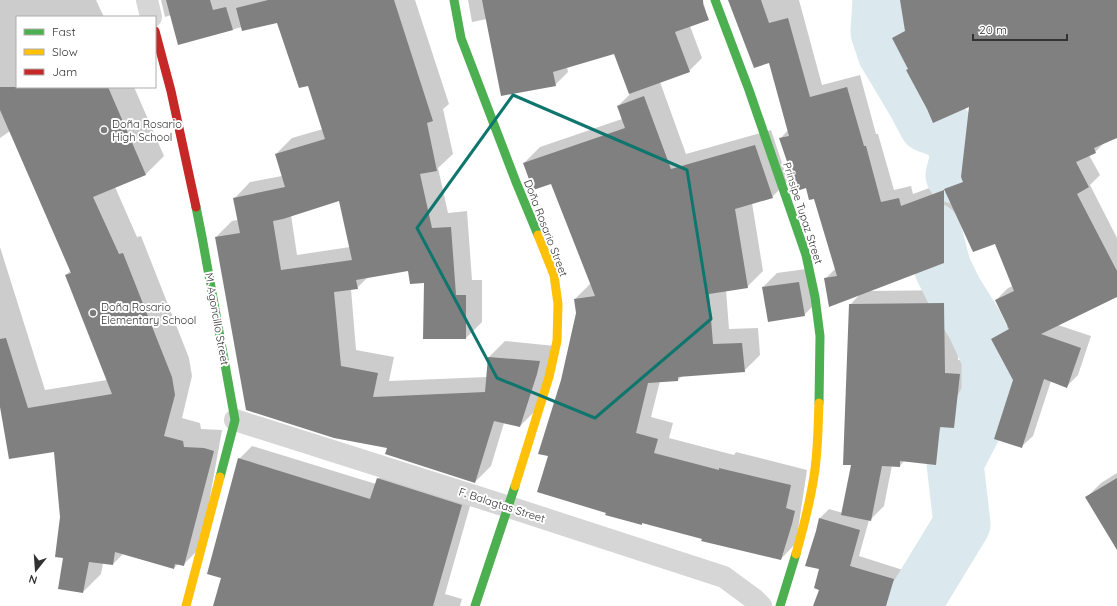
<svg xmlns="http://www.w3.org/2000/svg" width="1117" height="606" font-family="Quicksand,sans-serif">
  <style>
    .shadow { fill: #0003; fill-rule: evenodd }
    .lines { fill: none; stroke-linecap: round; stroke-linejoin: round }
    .river { stroke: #dbe9ee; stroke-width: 57 }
    .building { fill: #808080; fill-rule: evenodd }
    .street { stroke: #d6d6d6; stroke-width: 22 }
    .fast { stroke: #4caf50; stroke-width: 9 }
    .slow { stroke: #ffc107; stroke-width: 9 }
    .jam { stroke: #c62828; stroke-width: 9 }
    .marked { fill: none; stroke: #0f766e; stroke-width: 3; stroke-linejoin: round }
    .poi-dot { fill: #7a7a7a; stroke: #fff; stroke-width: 1.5 }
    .labels { text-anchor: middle; stroke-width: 4; stroke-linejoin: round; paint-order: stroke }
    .poi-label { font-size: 11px; fill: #323232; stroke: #fff; text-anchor: start }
    .street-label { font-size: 11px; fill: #323232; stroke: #fff }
  </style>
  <rect width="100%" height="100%" fill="#fff"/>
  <!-- shadow -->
  <g class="shadow">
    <path d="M0,0H96L104,17H17V87H134L164,156L146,174L115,187L137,237L141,236L189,358L192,376L182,418L200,423L201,429L222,430L201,547L183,565L178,564L174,568L123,554L113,564L103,563L101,574L83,592L64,557L61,517L55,451L0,401V247L45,390L107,380L66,275L71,270L10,131L0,138Z"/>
    <path d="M161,0H415L449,104L443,109L453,154L438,168L448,213L467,211L472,280H482V322L466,338L425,282L409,269L369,276L357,288L351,289L356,350L394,357L389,381L487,377L489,357L505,341L555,346L536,410L520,426L504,423L491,466L475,482L388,447L216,237L232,221L238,220L234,199L250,182L282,176L276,154L292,138L323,129L308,84L278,22L242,27L179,44L171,15L165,17ZM340,200L350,247L297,255L291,215Z"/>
    <path d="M468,0H703L706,12L693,25L690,26L702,58L689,71L660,82L686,154L771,130L788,181L772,197L752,203L763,271L747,287L726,290L729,329L758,328L760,355L744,371L682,376L678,380L660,381L651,417L673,423L669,438L734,455L736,452L807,470L796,543L781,559L643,522L642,524L607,512L549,455L562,380L577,313L575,299L591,283L552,183L524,163L540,147L622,119L618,106L630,94L614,52L567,67L568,72L555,85L487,19L472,22Z"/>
    <path d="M732,0H799L822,85L860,75L876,134H878L894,190L911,186L913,194L962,176L970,106L907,70L909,68L893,38L905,27L901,0H1117V136L1106,141L1095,152L1089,155L1100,175L1090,185L1117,238V296L1058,325L1091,336L1078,375L1067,386L1051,381L1033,436L1021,447L1015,380L992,339L1004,327L1008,325L996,300L1008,288L1013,286L995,242L956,213V249L944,262L868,291L957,290L958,360L973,361L967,414L954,427H952L950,451L936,464L904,461L900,466L892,465L884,506L870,520H869L859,556L903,570L892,606H814L821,589L820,568L817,531L820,518L829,509L843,513L852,464L850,305L860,294L825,279L836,268L814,198L807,187L780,139L788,130L770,62Z"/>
    <path d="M813,268L818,301L804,315L763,287L777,273Z"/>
    <path d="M252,446L376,484L378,479L391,466L474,492L445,594L462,599L460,606H214L222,577L239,459Z"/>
    <path d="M1117,473V531L1087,497L1101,483Z"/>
  </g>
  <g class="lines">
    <!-- river -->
    <g class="river">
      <path d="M881,0L879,32L886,53L917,105L927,124L947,131L960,152L954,175"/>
      <path d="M912,606L962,524L955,463L990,395V358L975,325L954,291L943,269L933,231"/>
    </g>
  </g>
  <!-- building -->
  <g class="building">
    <path d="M166,0H210L213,10L226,7L233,30L178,45Z"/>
    <path d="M268,0H394L433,121L427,123L437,171L420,174L432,228L451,227L456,295H466V339H423L424,283L410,284L408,271L356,280L358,289L334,292L341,366L378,373L373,397L485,392L488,357L540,361L537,374L520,427L494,421L475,483L385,454L387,448L334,438L246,410L215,237L240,233L233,198L285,187L275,154L325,139L308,86L299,88L277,23L242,31L236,8ZM339,201L352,260L281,270L273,221L283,219Z"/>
    <path d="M482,0H703V4L709,20L675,32L690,72L629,94L614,54L553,72L556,86L501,96Z"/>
    <path d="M728,0H761L769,23L788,18L810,97L847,87L864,146H866L881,202L899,198L901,206L944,190V263L829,307L824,278L837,276L814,199L809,200L806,188L797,191L779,138L789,136L769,63L754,68Z"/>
    <path d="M900,0H1117V138L1094,148L1096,153L1076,162L1089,187L1077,194L1117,271V297L1041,334L1081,348L1067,388L1044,379L1022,448L994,439L1013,380L991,339L1009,329L995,300L1014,291L995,244L973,252L944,189L963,182L961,177L969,107L933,123L927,109L906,70L908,69L892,38L905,31Z"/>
    <path d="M0,87H108L146,175L93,197L119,254L123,253L172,377L175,395L164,436L183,441L184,447L204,448L214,451L184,566L175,564L174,569L115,552L113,565L89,562L83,593L58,589L63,558L55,557L60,517L54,452L9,459L0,407V339L6,338L28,408L112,394L65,275L71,273L0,110Z"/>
    <path d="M644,96L671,169L755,145L773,198L735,209L748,288L709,294L713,344L742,343L745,372L678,377V381L648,383L636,433L658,439L654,453L719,470V468L791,485L786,508L795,511L792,524L781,560L701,541L702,539L642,523V525L605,515L606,513L537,492L548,456L538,454L561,380L576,313L574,299L595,296L551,184L533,190L523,163L625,128L617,106Z"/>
    <path d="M799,282L805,316L768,322L762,287Z"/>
    <path d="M944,303L945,373L960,374L954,428L940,427L936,465L900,461V467L882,466L871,521L841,515L851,465H843L849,304Z"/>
    <path d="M238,458L370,499L377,478L462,505L433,606H213L221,578L207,574Z"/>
    <path d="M1117,478V550L1085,497Z"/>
    <path d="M819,518L860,530L850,566L894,579L886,606H813L819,590L814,588L819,569L805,566L816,531Z"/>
  </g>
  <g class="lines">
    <!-- street -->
    <g class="street">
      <path d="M147,0L151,17"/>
      <path d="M235,420L509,507L724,577L754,599L761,606"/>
    </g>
    <!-- fast -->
    <g class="fast">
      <path d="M454,0L461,38L516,182L538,235"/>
      <path d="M715,0L749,90L806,255L815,297L820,336L819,403"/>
      <path d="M196,207L202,237L235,420L220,477"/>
      <path d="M475,606L515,486"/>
      <path d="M780,606L796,554"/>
    </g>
    <!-- slow -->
    <g class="slow">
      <path d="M515,486L549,377L557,341L558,304L554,275L538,235"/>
      <path d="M796,554C803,529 810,503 814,476C818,452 818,427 819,403"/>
      <path d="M186,606L220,477"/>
    </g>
    <!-- jam -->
    <path class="jam" d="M155,31L171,91L196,207"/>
  </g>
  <!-- marked area -->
  <path class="marked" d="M513,95L687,170L711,319L595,418L497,378L417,228Z"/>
  <!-- markers -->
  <g class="poi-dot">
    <circle cx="104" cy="130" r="4"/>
    <circle cx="93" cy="313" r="4"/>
  </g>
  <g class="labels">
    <!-- poi labels -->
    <g class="poi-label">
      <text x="112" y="128">Doña Rosario<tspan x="112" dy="13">High School</tspan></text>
      <text x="101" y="311">Doña Rosario<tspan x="101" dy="13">Elementary School</tspan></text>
    </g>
    <!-- street labels -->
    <g class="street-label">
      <text transform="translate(803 213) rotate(72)" y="4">Prinsipe Tupaz Street</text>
      <text transform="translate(546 228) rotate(69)" y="4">Doña Rosario Street</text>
      <text transform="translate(217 319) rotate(80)" y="4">M. Agoncillo Street</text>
      <text transform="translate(502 505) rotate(18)" y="4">F. Balagtas Street</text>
    </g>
  </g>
  <!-- legend -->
  <rect x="16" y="16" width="140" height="72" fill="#ffffff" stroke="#adadad"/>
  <rect x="24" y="29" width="20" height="6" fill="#4caf50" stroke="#adadad"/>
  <text x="52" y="36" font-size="12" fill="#323232">Fast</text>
  <rect x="24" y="49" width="20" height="6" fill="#ffc107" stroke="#adadad"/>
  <text x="52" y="56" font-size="12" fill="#323232">Slow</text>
  <rect x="24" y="69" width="20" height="6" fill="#c62828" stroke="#adadad"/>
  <text x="52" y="76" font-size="12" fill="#323232">Jam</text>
  <!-- north arrow -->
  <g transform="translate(36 570) rotate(197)" stroke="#ffffff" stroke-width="3" paint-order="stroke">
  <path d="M0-3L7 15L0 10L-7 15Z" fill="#323232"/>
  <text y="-6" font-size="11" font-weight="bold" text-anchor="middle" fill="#323232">N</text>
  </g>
  <!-- scale -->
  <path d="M973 34v6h94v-6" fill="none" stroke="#323232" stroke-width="2"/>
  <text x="979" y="34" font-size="12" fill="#323232" stroke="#ffffff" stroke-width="3" paint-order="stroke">20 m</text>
</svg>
